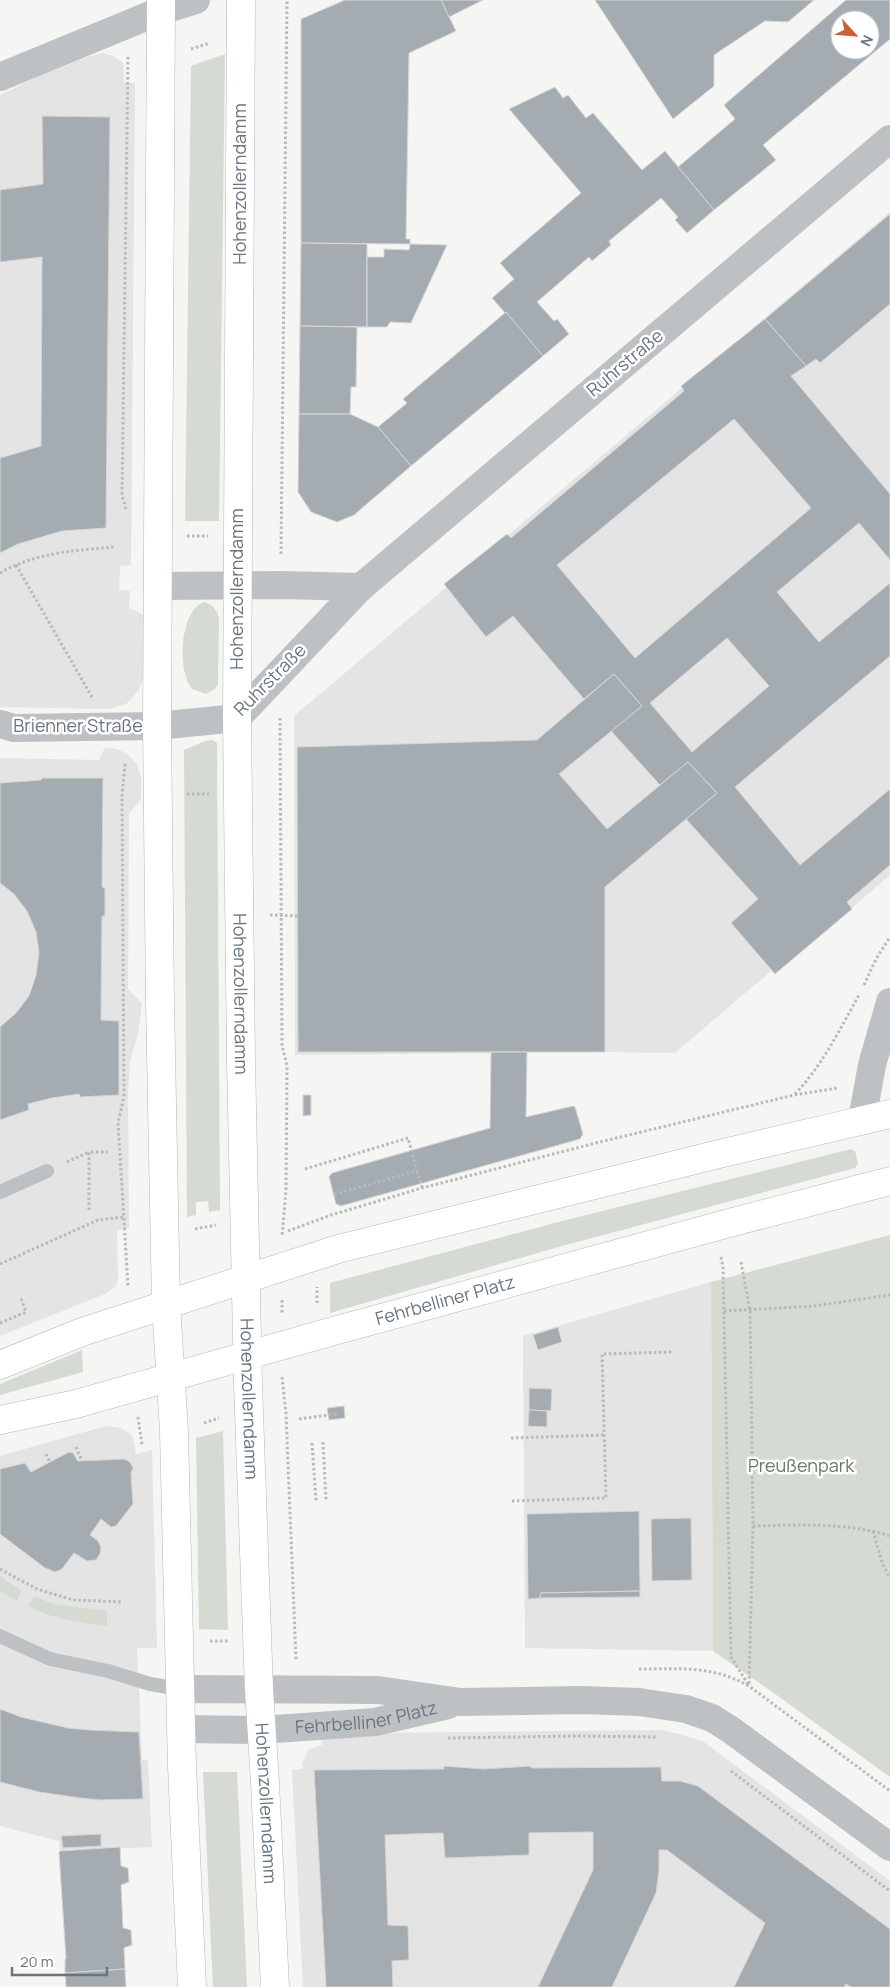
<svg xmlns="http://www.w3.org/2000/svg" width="890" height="1987" font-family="Manrope,sans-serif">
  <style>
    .built { fill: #e3e4e3 }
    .green { fill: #d5dad2 }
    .building { fill: #a5acb1; stroke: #d7d7d5; fill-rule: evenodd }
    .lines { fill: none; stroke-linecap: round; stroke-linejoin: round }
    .secondary-casing { stroke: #b2b6ba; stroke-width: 29 }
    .path { stroke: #b7babc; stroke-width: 3; stroke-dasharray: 2.5 2.5; stroke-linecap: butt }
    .service { stroke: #bdc1c4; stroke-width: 14 }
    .minor { stroke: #bdc1c4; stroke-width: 28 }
    .tertiary { stroke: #bdc1c4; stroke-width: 28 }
    .secondary { stroke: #fff; stroke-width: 28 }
    .labels { text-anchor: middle; stroke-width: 5; stroke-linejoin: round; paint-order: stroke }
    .street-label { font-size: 18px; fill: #687580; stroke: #fff }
    .park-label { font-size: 18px; fill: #6a7866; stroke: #fff }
  </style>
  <rect width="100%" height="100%" fill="#f5f5f3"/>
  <!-- built -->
  <g class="built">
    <path d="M103,53L113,56L123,62L124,83H135L131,565L120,566L119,590L130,591L129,608L144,615L143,678L140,688L133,697L126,704L108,709L0,707V95L39,76L87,57Z"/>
    <path d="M890,212V875L775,974L771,971L675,1053L605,1052L295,1055L294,716Z"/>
    <path d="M105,747L120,750L129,756L137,764L141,778V799L129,814L128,989L142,1003L138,1034L130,1061L128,1094L129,1228L117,1230L118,1280L115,1287L105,1294L0,1336V758L99,760Z"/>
    <path d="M711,1282L713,1651L525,1648L523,1336Z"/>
    <path d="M106,1426L120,1428L129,1433L133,1437L136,1454L152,1450L157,1648H137L142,1760H148L152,1847L60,1851L59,1841L0,1826V1456Z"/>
    <path d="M660,1730L684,1735L704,1742L890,1881V1987H303L292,1770L303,1769L302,1763L309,1749L322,1745V1736L369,1733Z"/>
  </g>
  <!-- green -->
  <g class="green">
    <path d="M225,54L219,521H185L191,66Z"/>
    <path d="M205,602C214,606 217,610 219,619L218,684L215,689L206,694L192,689C177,672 179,609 205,602Z"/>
    <path d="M213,740L217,743L220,1210L209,1212L208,1201L196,1202V1215L187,1217L184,750L205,741Z"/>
    <path d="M851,1149L855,1151L858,1163L855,1168L562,1246L330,1313V1283L566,1220Z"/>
    <path d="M890,1235V1777L771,1691L713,1651L711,1282Z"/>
    <path d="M82,1350L83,1372L0,1395V1384Z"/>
    <path d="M223,1431L228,1630L199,1629L196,1438Z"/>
    <path d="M0,1576L21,1591L17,1601L0,1591Z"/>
    <path d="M34,1596L53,1604L107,1611V1626C78,1623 53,1619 28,1606Z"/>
    <path d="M203,1772H237L247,1987H213Z"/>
  </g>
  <!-- building -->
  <g class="building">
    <path d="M345,0H441L456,31L409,53L406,239H410V244L301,243V19Z"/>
    <path d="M441,0H483L449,17Z"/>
    <path d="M595,0H814L788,22L765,21L714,55V86L673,119Z"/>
    <path d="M846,0H890V39L763,145L776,160L714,210L678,167L735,119L724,105ZM840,20H870V50H840Z"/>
    <path d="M555,87L563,98L568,95L586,118L593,113L642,170L665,151L714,210L687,233L675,220L678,217L661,198L609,241L611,245L592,261L589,257L537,302L554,321L557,319L569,334L543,356L492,298L514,279L500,263L581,193L509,109Z"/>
    <path d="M42,116L110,117L106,528L62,531L18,544L0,553V458L41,446L42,257L0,262V190L43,184Z"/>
    <path d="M890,214V304L820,363L816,359L806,366L765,319Z"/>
    <path d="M301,243L367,244V327L300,326Z"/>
    <path d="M410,244L447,245L411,323L390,322L387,327H367V257H384V249L409,250Z"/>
    <path d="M506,312L543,356L411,466L378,427L407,403L403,399Z"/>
    <path d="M765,319L806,366L791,376L890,494V560L859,523L777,592L819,642L890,583V656L735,787L800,865L890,789V865L847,902L852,909L775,974L731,923L758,899L686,819L717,793L688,762L660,785L611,731L642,706L614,674L584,699L513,616L486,637L444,584L507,534L511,538L684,391L681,386ZM734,419L811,508L635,658L557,565ZM727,638L769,686L692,752L650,703Z"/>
    <path d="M300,326L357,327L356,387H351L350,414H299Z"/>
    <path d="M299,414H350L378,427L411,466L354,515L337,522L311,512L298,492Z"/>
    <path d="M614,674L642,706L559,774L607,829L688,762L717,793L605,887V1052H298L297,747L537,740Z"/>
    <path d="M42,778H103L102,887L105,888V916H102L101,1020L119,1021V1095L80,1097L79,1094L52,1098L28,1104L29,1110L0,1120V1027L16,1013L29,996L36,975L39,953L36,932L27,911L14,894L0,883V783L41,780Z"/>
    <path d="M491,1052H527L526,1117L573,1106L575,1107L583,1134L580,1139L341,1206L336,1204L329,1177L332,1173L490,1128Z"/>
    <path d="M303,1095H311V1115L303,1116Z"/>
    <path d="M558,1327L562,1342L538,1350L533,1335Z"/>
    <path d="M529,1388L552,1389L551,1411L529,1410Z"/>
    <path d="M344,1406L345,1418L329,1420L327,1408Z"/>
    <path d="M529,1410L547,1411V1427L528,1426Z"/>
    <path d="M69,1452L73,1453L78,1461L124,1459L130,1462L133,1468L131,1473L133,1504L116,1526L111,1527L101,1519L90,1535L98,1541L101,1547L100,1554L96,1560L87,1561L74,1553L62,1569L55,1572L45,1568L0,1534V1469L25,1463L31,1472Z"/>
    <path d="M639,1511L640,1591L541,1593L540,1598L528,1599L527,1514Z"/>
    <path d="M691,1518L692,1580L652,1581L651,1519Z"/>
    <path d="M640,1591V1597L540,1598L541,1593Z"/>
    <path d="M0,1709L21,1717L68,1728L89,1730L139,1732L143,1799L100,1800L80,1798L39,1792L0,1782Z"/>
    <path d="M444,1766L483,1769L531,1766V1768L661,1767L662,1781H680L698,1786L890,1929V1987H851L846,1984L844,1987H734L765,1923L667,1850H659V1871L656,1893L612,1987H538L593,1870V1832L529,1833V1855L445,1858L443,1833L385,1835L388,1925L408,1926L409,1960L392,1961L393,1987H326L314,1770L444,1769Z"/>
    <path d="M101,1834V1846L63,1848L61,1836Z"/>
    <path d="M120,1847L121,1866L128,1868L129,1882L121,1885L123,1928L131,1930L132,1945L124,1948L125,1969L65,1973V1959H66L59,1852L60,1851Z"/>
    <path d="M125,1969L126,1987H66L65,1973Z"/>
  </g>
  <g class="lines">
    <defs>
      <g id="secondary">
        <path d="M161,0L157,726L160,1002L166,1305L174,1431L182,1766L192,1987"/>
        <path id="s2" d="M241,0L237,718L241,1060L248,1385L259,1689L265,1783L275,1987"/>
        <path d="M0,1365L82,1332L338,1249L719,1154L890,1114"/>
        <path id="s3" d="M0,1420L76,1404L330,1332L733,1222L890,1181"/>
      </g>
    </defs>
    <!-- secondary casing -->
    <use href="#secondary" class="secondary-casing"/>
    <!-- path -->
    <g class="path">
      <path d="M191,49L210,43"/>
      <path d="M126,509L122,495L128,56"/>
      <path d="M187,536H208"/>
      <path d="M281,554L287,0"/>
      <path d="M16,565L92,697"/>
      <path d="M0,573C34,553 76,550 115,547"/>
      <path d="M280,718L282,1045L287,1066L286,1190L282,1236"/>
      <path d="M125,764L122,795L124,1097L118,1122L128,1286"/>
      <path d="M187,794H209"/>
      <path d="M270,915L298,916"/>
      <path d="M864,985L876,959L890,937"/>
      <path d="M795,1094C822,1066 840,1029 859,995"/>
      <path d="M67,1162L89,1152"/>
      <path d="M305,1169L408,1138L417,1171L332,1195"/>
      <path d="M417,1171L423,1190"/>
      <path d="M89,1210V1152H108"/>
      <path d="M195,1229L216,1225"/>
      <path d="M288,1231L331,1215L422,1188L596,1143L794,1095L838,1088"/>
      <path d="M721,1257L723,1267L731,1657L749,1686"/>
      <path d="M741,1262L750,1310L753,1526L749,1686"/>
      <path d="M0,1264L98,1220L124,1217"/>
      <path d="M282,1300V1313"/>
      <path d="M317,1303V1287"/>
      <path d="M724,1311L814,1306L890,1295"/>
      <path d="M0,1323L26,1312L21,1298"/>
      <path d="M282,1377L286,1413L296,1660"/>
      <path d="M138,1417L142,1445"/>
      <path d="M299,1419L336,1414"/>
      <path d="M204,1423L219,1418"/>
      <path d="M511,1438L604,1435"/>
      <path d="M323,1442L326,1500"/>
      <path d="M312,1443L316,1501"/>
      <path d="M76,1447L82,1461"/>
      <path d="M46,1454L50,1462"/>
      <path d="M512,1501L606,1498L602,1354L672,1352"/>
      <path d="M753,1526C799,1525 846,1522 890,1536"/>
      <path d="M873,1531L883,1565L890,1578"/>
      <path d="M0,1569L37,1589L73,1600L123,1602"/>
      <path d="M210,1641H228"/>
      <path d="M639,1669C681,1669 711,1665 749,1686L890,1791"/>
      <path d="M448,1738L576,1736L656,1737"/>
      <path d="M731,1771L890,1891"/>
    </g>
    <!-- service -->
    <g class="service">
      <path d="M0,1192L47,1171"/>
      <path d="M0,1636L50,1659L108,1671L150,1684L180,1689"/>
    </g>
    <!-- minor -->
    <g class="minor">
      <path d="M0,77L160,11L196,0"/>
      <path d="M157,586L281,585L361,587"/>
      <path d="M0,724L14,728L157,726L237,718L361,587L890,139"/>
      <path d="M180,1689L378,1690L461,1702L581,1700L639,1702L686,1709L712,1718L731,1730L890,1847"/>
      <path id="s1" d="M181,1729L261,1730L375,1722L448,1705"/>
    </g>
    <!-- tertiary -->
    <path class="tertiary" d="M862,1120L872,1065L890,1002"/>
    <!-- secondary -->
    <use href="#secondary" class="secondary"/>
  </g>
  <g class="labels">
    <!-- street labels -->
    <g class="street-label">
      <text transform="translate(240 184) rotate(-90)" y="6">Hohenzollerndamm</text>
      <text transform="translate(625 363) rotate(-40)" y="6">Ruhrstraße</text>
      <text transform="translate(237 589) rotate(-90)" y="6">Hohenzollerndamm</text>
      <text transform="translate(270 680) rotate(-45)" y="6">Ruhrstraße</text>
      <text x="78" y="732">Brienner Straße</text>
      <text dy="6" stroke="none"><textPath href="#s2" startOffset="994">Hohenzollerndamm</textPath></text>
      <text dy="6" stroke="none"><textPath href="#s3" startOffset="461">Fehrbelliner Platz</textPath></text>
      <text dy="6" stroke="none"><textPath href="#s2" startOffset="1399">Hohenzollerndamm</textPath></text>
      <text dy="6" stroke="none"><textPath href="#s1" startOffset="186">Fehrbelliner Platz</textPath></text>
      <text dy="6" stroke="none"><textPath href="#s2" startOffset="1804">Hohenzollerndamm</textPath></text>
    </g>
    <!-- park labels -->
    <g class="park-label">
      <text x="801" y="1472">Preußenpark</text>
    </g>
  </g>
  <!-- north arrow -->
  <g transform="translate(855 35) rotate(116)"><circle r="24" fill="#ffffff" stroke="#c3c8cc"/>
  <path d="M0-4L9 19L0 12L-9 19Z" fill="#cc5e3c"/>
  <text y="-8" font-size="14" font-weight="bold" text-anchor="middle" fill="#687580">N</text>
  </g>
  <!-- scale -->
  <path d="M12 1967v8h95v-8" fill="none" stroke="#687580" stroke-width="2.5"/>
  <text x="20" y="1967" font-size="15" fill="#687580" stroke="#ffffff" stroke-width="4" paint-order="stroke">20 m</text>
</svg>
